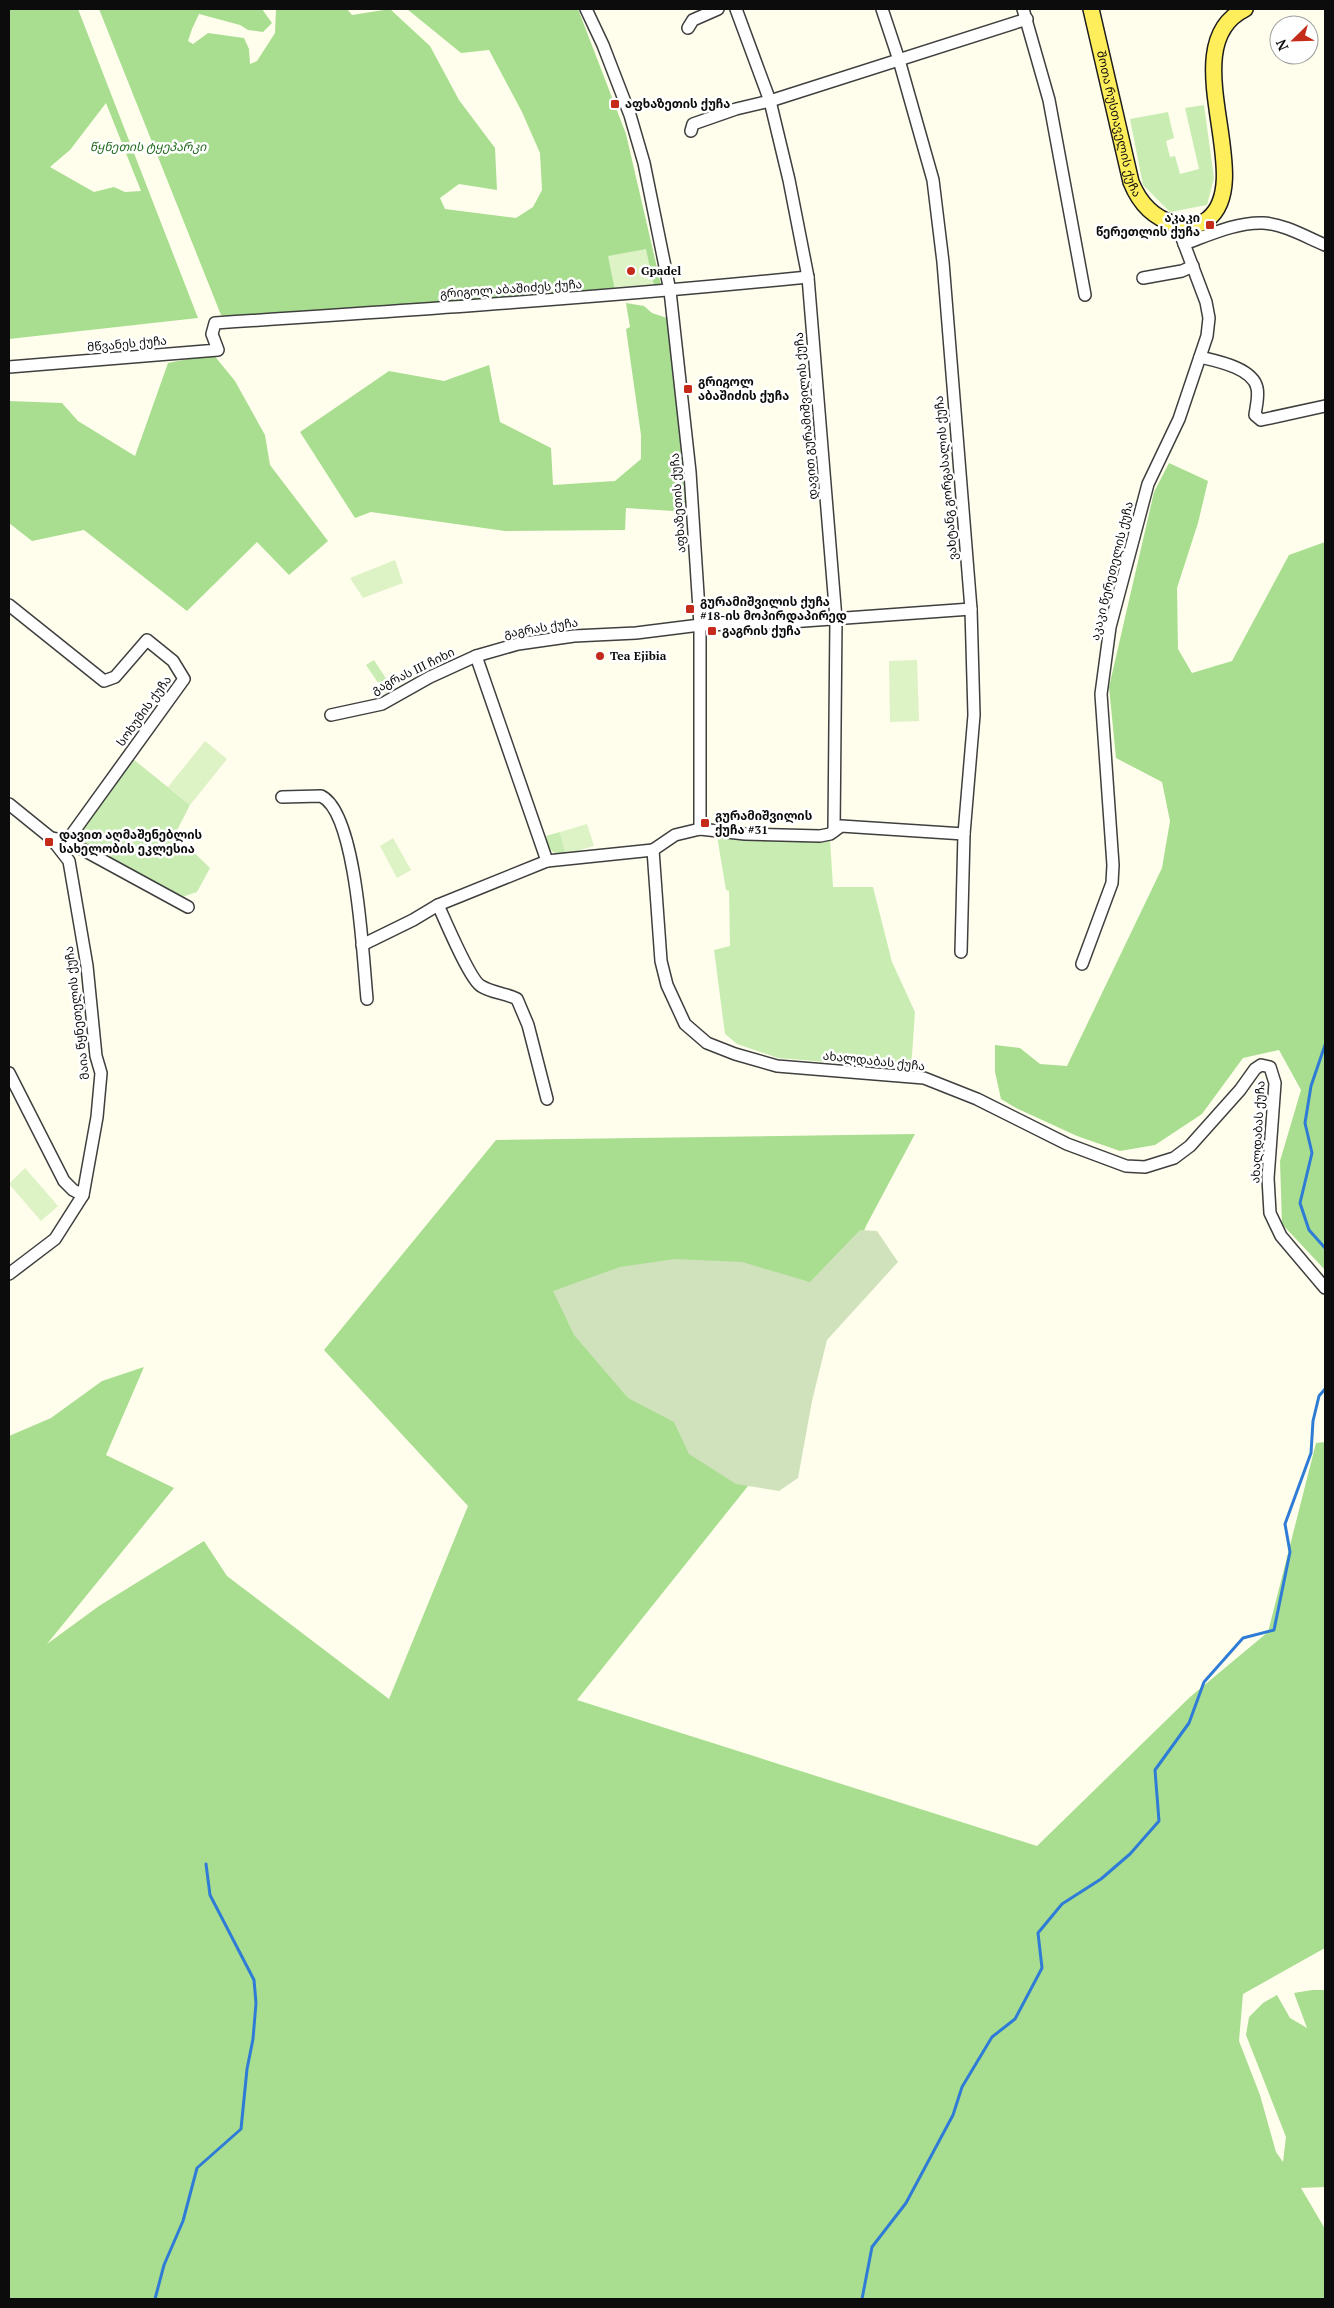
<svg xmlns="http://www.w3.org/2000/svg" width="1334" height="2308" font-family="'PT Serif','Noto Sans Georgian',serif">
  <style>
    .green { fill: #c9ecb3 }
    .forest { fill: #a9de91; fill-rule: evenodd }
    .cemetery { fill: #d0e2bc }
    .pitch { fill: #ddf2c5 }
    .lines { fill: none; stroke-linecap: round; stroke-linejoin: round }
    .stream { stroke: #2f7cd6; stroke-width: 3 }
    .minor-casing { stroke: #3f3f3f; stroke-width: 14 }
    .major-casing { stroke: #1d1d1d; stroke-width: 18 }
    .minor { stroke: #fff; stroke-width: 11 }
    .major { stroke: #ffee5c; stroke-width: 15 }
    .poi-dot { fill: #c52b1b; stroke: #fff; stroke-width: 2 }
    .labels { text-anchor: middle; stroke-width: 5; stroke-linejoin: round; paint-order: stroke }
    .poi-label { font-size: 12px; font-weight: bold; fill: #0c0c0c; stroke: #fff; text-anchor: start }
    .street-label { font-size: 12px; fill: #0c0c0c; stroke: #fff }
    .park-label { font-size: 12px; font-style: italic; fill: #1e6819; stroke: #fff }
  </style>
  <rect width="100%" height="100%" fill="#fffeec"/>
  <!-- green -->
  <g class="green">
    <path d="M1204,105L1214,178L1207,205L1170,212L1143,185L1130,119L1168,112L1174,138L1166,141L1170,157L1175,156L1180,174L1199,169L1185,108Z"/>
    <path d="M374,660L393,689L385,693L366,665Z"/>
    <path d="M133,759L190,805L175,834L210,868L197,892L182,897L76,838Z"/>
    <path d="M560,832L566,854L558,855L549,849L546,836Z"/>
    <path d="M717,836L830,839L833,887H873L892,962L915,1012L911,1069L778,1058L737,1044L725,1034L714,950L730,946L729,891L726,890Z"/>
  </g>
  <!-- forest -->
  <g class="forest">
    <path d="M9,9H78L198,318L9,339ZM106,103L141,191L125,192L114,187L94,192L50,167L70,150Z"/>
    <path d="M99,9H262L272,23L263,32L248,30L240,25L199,14L192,29L188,41L193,44L208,33L244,38L249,49L250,64L257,61L275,33L276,9H347L352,15L390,9L430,46L459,100L495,148L497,190L459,184L440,198L445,209L516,218L533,207L542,190L540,153L522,112L489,50L461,53L407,9H578L626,134L661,285L654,286L645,249L615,291L482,299L231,318L221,315Z"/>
    <path d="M626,303L644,306L652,313L667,318L687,501L673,511L626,508L625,530L505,531L371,512L355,518L300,432L389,371L444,381L489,365L500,422L551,448L553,485L615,481L641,459V435L626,329L630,327Z"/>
    <path d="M213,354L235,381L265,435L270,465L328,541L289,575L257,542L187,611L84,530L32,541L9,523V401L62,403L78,421L135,456L168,363Z"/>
    <path d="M1169,463L1208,481L1198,523L1177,588L1178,649L1192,673L1232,661L1289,555L1325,542V1270L1282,1224L1280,1161L1301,1090L1279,1050L1243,1058L1202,1114L1155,1145L1120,1151L1077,1136L1016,1108L1001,1099L995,1072V1045L1020,1048L1040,1064L1067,1066L1162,868L1170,821L1162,782L1116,758L1109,687L1154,492Z"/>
    <path d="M915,1134L866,1226L764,1466L577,1700L1037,1846L1190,1697L1268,1632L1316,1443L1325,1442V1948L1243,1994L1239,2041L1260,2095L1276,2152L1283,2162L1286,2137L1246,2035L1249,2017L1263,2003L1277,1995L1290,2018L1307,2028L1294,1993L1312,1990H1325V2187L1301,2188L1325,2229V2299H9V1436L51,1418L102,1381L144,1367L106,1455L174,1488L47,1644L99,1606L204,1541L227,1576L389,1699L468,1506L324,1350L496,1140Z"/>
  </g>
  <!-- cemetery -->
  <path class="cemetery" d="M860,1230L877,1231L898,1262L827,1340L812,1401L798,1478L779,1491L736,1484L689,1454L674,1422L628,1398L574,1335L553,1291L620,1267L675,1259L742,1262L810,1282Z"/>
  <!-- pitch -->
  <g class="pitch">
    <path d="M646,249L654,286L615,291L608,256Z"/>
    <path d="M395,560L403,583L363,598L350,578Z"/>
    <path d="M917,660L919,721L890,722L889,661Z"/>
    <path d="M205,741L227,759L190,805L168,787Z"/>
    <path d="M587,824L594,846L566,854L560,832Z"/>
    <path d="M393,838L411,870L397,878L380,846Z"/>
    <path d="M25,1168L58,1206L41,1221L9,1184Z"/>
  </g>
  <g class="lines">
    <!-- stream -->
    <g class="stream">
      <path d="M1325,1045L1311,1086L1305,1123L1312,1153L1300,1203L1309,1230L1325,1248"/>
      <path d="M155,2299L164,2265L183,2221L197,2168L241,2129L247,2069L253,2039L256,2003L254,1980L210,1895L206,1864"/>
      <path d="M862,2299L872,2247L906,2203L953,2115L962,2087L992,2037L1015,2019L1042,1968L1038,1933L1062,1904L1101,1879L1130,1854L1159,1821L1155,1770L1189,1723L1204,1682L1243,1638L1274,1630L1290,1552L1285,1524L1311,1453L1313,1421L1319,1396L1325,1389"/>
    </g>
    <defs>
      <g id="minor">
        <path d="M586,9L603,45L630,115L644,163L670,291L690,472L700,625V829"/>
        <path d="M736,9L770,101L789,180L808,277L836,619L834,831"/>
        <path d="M882,9L899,60L933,180L943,262L971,609L974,715L964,834L961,952"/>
        <path d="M1023,9L1049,100L1085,295"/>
        <path d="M688,28L693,20L718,9"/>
        <path d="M691,131L693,124L736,109L770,101L1027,19"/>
        <path d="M1184,244C1209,235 1237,222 1263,223C1284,224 1306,237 1325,245"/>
        <path d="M1143,278L1182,271L1193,266"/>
        <path d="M1200,357C1217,361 1253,368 1257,388C1259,396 1256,407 1255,415L1261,420L1325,406"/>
        <path d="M9,367L218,350L212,334L215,323C413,310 610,297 808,277"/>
        <path d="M9,605L104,681L115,677L147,640L173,661L184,679L67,841L51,838"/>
        <path d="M331,715L382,704L430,677L476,656"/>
        <path d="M282,797L321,796C357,812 363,960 367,999"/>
        <path d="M9,804L51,838L69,861L87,966L96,1056L101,1073L97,1117L83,1195L55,1239L9,1274"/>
        <path d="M67,841L188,907"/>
        <path d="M653,850L661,961L667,985L685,1024L707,1043L735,1054L777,1066L924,1078L977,1099L1067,1144L1126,1166L1145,1167L1174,1158L1190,1146L1240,1090L1255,1069L1261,1065L1270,1067L1275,1083L1268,1178L1270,1213L1281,1236L1325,1288"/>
        <path d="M653,850L675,835L700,829L745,834L820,836L830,834L841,826L964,834"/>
        <path d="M547,861L476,656L518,644L574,636L636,633L700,625L776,623L971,609"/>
        <path d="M438,905C445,920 470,980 481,986C492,993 506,993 517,999L528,1025L547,1099"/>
        <path d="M362,945L413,920L438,905L547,861L653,850"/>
        <path d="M1082,964L1112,883L1113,865L1101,694L1110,627L1148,484L1179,419L1207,336L1209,318L1206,302L1177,225"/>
        <path d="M9,1073L64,1181L73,1190L83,1195"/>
      </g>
      <g id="major">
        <path id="s1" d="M1091,9L1131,182C1139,202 1153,218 1175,224C1185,227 1200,226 1208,219C1258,179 1171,45 1245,9"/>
      </g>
    </defs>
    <!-- minor casing -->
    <use href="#minor" class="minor-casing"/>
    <!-- major casing -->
    <use href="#major" class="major-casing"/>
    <!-- minor -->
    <use href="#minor" class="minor"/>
    <!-- major -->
    <use href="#major" class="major"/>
  </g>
  <!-- markers -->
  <g class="poi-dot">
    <rect x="610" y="99" width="10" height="10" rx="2.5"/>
    <rect x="1205" y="220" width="10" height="10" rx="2.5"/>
    <circle cx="631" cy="271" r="5"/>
    <rect x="683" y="384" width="10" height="10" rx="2.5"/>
    <rect x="685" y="604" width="10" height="10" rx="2.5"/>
    <rect x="707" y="626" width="10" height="10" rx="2.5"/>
    <circle cx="600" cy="656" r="5"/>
    <rect x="700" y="818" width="10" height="10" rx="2.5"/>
    <rect x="44" y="837" width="10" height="10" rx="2.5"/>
  </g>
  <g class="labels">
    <!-- poi labels -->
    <g class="poi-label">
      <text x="625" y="108">აფხაზეთის ქუჩა</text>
      <text x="1200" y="222" text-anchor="end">აკაკი<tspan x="1200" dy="14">წერეთლის ქუჩა</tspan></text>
      <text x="641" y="275">Gpadel</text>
      <text x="698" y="386">გრიგოლ<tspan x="698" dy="14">აბაშიძის ქუჩა</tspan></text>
      <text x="700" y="606">გურამიშვილის ქუჩა<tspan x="700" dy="14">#18-ის მოპირდაპირედ</tspan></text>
      <text x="722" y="635">გაგრის ქუჩა</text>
      <text x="610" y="660">Tea Ejibia</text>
      <text x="715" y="820">გურამიშვილის<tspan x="715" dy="14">ქუჩა #31</tspan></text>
      <text x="59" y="839">დავით აღმაშენებლის<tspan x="59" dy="14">სახელობის ეკლესია</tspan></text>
    </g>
    <!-- street labels -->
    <g class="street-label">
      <text dy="4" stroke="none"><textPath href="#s1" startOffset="118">შოთა რუსთაველის ქუჩა</textPath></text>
      <text transform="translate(511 289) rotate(-4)" y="4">გრიგოლ აბაშიძეს ქუჩა</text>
      <text transform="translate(127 344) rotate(-5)" y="4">მწვანეს ქუჩა</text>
      <text transform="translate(806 416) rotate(-95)" y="4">დავით გურამიშვილის ქუჩა</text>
      <text transform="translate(946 478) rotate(-95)" y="4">ვახტანგ გორგასალის ქუჩა</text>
      <text transform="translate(678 503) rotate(-94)" y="4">აფხაზეთის ქუჩა</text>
      <text transform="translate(1112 571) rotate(-76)" y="4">აკაკი წერეთელის ქუჩა</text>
      <text transform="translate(541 628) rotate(-9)" y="4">გაგრას ქუჩა</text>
      <text transform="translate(413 671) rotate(-26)" y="4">გაგრას III ჩიხი</text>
      <text transform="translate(144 711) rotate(-54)" y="4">სოხუმის ქუჩა</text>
      <text transform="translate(77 1013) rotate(-97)" y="4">მაია წყნეთელის ქუჩა</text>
      <text transform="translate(874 1061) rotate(6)" y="4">ახალდაბას ქუჩა</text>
      <text transform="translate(1258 1132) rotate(-87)" y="4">ახალდაბას ქუჩა</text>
    </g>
    <!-- park labels -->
    <g class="park-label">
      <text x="148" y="151">წყნეთის ტყეპარკი</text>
    </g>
  </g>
  <!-- border -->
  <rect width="1334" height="2308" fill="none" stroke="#0c0c0c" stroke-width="20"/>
  <!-- north arrow -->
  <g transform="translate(1294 40) rotate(247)"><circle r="24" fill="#ffffff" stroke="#9e9e9e"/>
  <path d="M0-4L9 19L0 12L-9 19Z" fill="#c52b1b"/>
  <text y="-8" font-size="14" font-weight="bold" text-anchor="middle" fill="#0c0c0c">N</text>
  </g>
</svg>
